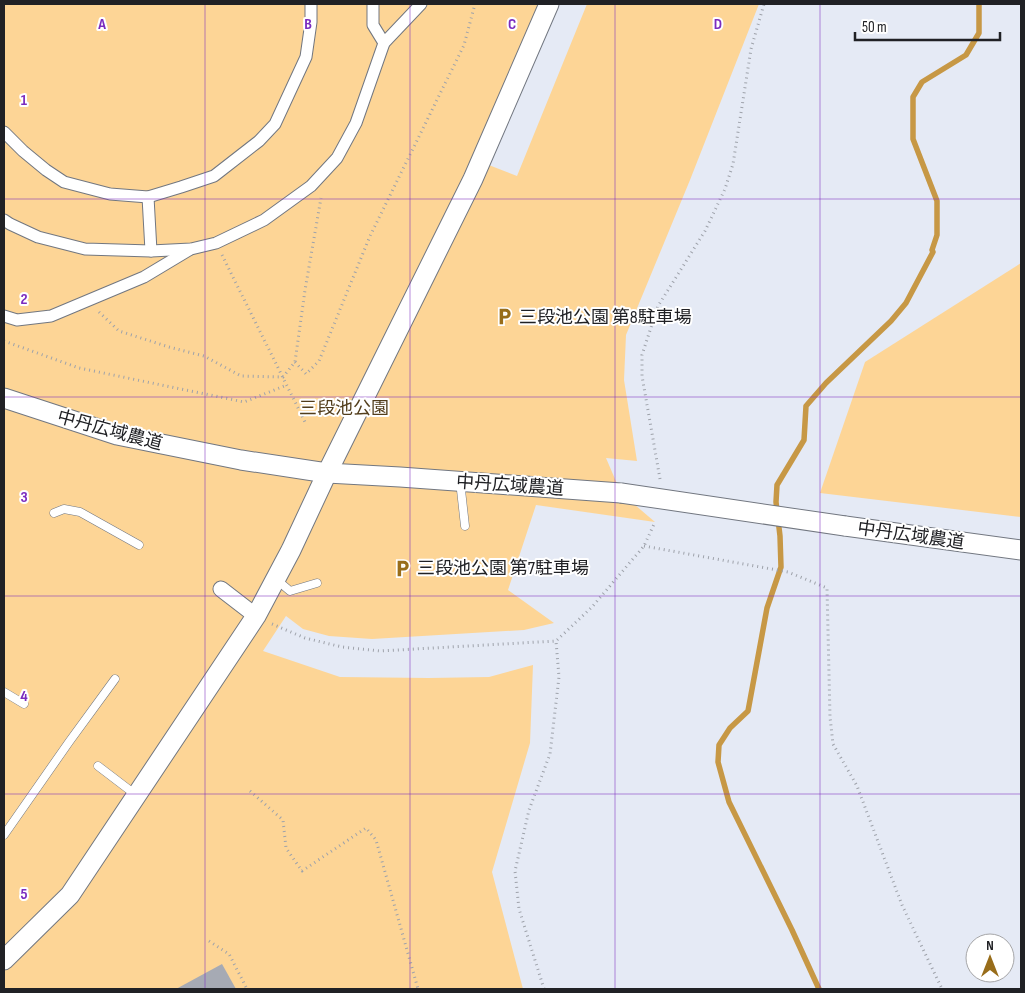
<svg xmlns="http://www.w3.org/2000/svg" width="1025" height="993" font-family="'Sofia Sans Condensed','Noto Sans JP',sans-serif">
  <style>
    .green { fill: #fdd596 }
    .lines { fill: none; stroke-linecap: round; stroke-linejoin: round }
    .stream { stroke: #c79845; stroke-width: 5.5 }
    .building { fill: #a6aab4 }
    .service-casing { stroke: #727780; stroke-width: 9 }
    .pedestrian-casing { stroke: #727780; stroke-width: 13 }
    .minor-casing { stroke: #727780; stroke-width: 17 }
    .tertiary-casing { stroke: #727780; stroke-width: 21 }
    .path { stroke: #9ea2aa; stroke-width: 3; stroke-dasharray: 1 4; stroke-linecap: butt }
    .service { stroke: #fff; stroke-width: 8 }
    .pedestrian { stroke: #fff; stroke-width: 11 }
    .minor { stroke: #fff; stroke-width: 15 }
    .tertiary { stroke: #fff; stroke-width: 19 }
    .tertiary-bridge-casing { stroke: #727780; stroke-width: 21; stroke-linecap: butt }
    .tertiary-bridge { stroke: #fff; stroke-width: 19 }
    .grid { fill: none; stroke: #7b2cbf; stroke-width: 1; stroke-opacity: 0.55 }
    .labels { text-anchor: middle; stroke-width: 4; stroke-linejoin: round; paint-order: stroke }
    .poi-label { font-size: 18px; fill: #202125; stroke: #fff; text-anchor: start }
    .park-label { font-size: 18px; fill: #533e1c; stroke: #fff }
    .street-label { font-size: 18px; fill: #202125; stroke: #fff }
    .grid-label { font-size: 16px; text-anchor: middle; font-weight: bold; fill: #7b2cbf; stroke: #fff; stroke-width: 4; stroke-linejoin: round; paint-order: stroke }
  </style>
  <rect width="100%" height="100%" fill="#e5eaf5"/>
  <!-- green -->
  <g class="green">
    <path d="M4,4H549L481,162L517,176L587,4H759L690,180L626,335L624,380L637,461L606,458L621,493L655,522L536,505L508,590L554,623L524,630L372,639L329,636L303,629L286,616L263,651L340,677L429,678L489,677L533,665L530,743L492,872L523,989H4Z"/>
    <path d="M1021,263V517L820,493L865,362Z"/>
  </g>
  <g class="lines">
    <!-- stream -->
    <path class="stream" d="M819,989L792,930L729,802L718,762L719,745L730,728L748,711L767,608L781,567L780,536L776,502L777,485L804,440L806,406L826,383L891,321L906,303L933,252L932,250L937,235V201L913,139V97L922,82L966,55L979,33V4"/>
  </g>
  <!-- building -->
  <path class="building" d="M222,964L236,989H176Z"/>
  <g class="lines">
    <defs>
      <g id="service">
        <path d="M460,481L465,526"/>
        <path d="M54,513L64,509L80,512L139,545"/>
        <path d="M277,580L290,591L317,583"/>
        <path d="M4,692L24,704"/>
        <path d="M98,766L136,795"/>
        <path d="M4,835L69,742L115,679"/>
      </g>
      <g id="pedestrian">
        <path d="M373,4V25L384,43"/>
        <path d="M4,132L23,151L46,170L64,182L110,194L148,197L181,187L214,176L259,141L275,124L306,57L311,22V4"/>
        <path d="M148,197L151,251"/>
        <path d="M4,220L10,224L38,237L85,249L151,251L191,249L216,243L264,220L311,186L337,158L356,123L384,43L421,4"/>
        <path d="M4,316L17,320L51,316L144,277L189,250"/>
      </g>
      <path id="minor" d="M221,589L256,616"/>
      <g id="tertiary">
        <path d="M4,398L117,435L241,460L327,473L400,477L621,493"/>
        <path d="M845,526L1021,550"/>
        <path d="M4,960L70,895L256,616L291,550L327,473L473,179L549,4"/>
      </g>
    </defs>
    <!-- service casing -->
    <use href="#service" class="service-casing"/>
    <!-- pedestrian casing -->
    <use href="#pedestrian" class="pedestrian-casing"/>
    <!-- minor casing -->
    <use href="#minor" class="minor-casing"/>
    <!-- tertiary casing -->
    <use href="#tertiary" class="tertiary-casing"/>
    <!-- path -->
    <g class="path">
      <path d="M222,255L306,424"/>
      <path d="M99,312L119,331L169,347L204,356L241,376L283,377L295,362L305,290L321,198"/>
      <path d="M4,341L79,368L244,402L287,385"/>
      <path d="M295,362L306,374L319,361L370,236L464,45L475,4"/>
      <path d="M660,479L642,376V355L658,306L705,231L725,189L733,164L751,49L764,4"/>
      <path d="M644,546L788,572L827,588L830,717L833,744L857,786L902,905L942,989"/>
      <path d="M272,624L305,638L342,647L380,651L556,641L592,607L644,546L655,522"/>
      <path d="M250,791L283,820L286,848L302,871L366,828L376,840L418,989"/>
      <path d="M209,941L229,954L247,989"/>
      <path d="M544,989L519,909L515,871L529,810L550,754L559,677L556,641"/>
    </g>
    <!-- service -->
    <use href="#service" class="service"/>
    <!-- pedestrian -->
    <use href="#pedestrian" class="pedestrian"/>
    <!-- minor -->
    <use href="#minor" class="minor"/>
    <!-- tertiary -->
    <use href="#tertiary" class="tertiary"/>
    <defs>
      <path id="tertiary-bridge" d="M621,493L845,526"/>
    </defs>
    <!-- tertiary-bridge casing -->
    <use href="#tertiary-bridge" class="tertiary-bridge-casing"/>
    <!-- tertiary-bridge -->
    <use href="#tertiary-bridge" class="tertiary-bridge"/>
  </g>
  <!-- grid -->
  <path class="grid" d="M205,4V989M410,4V989M615,4V989M820,4V989M4,199H1021M4,397H1021M4,596H1021M4,794H1021"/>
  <!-- icons -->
  <defs>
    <symbol id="parking-bare" viewBox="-9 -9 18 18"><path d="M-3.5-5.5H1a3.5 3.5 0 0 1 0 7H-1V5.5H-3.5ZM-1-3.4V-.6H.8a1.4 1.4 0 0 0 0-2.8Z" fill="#986d1a" stroke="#fff" stroke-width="2.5" paint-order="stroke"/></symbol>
  </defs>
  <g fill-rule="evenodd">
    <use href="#parking-bare" x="492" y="304" width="25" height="25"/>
    <use href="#parking-bare" x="390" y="556" width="25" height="25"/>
  </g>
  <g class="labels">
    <!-- poi labels -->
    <g class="poi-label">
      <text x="519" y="323">三段池公園 第8駐車場</text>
      <text x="417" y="574">三段池公園 第7駐車場</text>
    </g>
    <!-- park labels -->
    <g class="park-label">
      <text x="344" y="414">三段池公園</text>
    </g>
    <!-- street labels -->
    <g class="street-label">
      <text transform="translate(110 430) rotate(15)" y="6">中丹広域農道</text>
      <text transform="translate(510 485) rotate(4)" y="6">中丹広域農道</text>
      <text transform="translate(911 535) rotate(8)" y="6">中丹広域農道</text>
    </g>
  </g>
  <g class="grid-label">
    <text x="102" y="29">A</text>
    <text x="308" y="29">B</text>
    <text x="512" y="29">C</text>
    <text x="718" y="29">D</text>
    <text x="24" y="105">1</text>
    <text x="24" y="304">2</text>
    <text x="24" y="502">3</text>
    <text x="24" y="701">4</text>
    <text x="24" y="899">5</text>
  </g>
  <!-- border -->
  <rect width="1025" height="993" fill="none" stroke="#202125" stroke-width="10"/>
  <!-- north arrow -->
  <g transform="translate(990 958)"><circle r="24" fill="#ffffff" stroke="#a6a6a8"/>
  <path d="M0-4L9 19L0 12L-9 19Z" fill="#986d1a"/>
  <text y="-8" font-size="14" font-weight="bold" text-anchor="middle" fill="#202125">N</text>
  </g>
  <!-- scale -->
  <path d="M855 32v8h145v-8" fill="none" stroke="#202125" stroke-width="2.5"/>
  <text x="862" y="32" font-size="15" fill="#202125" stroke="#ffffff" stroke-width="4" paint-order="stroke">50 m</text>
</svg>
